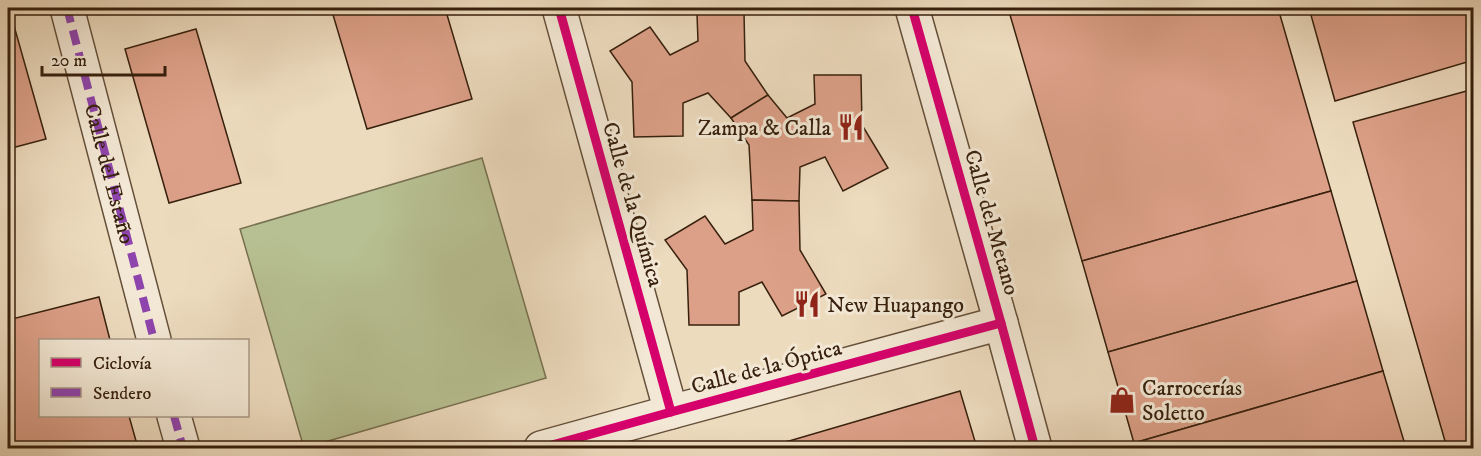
<svg xmlns="http://www.w3.org/2000/svg" width="1481" height="456" font-family="'IM FELL DW Pica',serif">
  <style>
    .green { fill: #b7c092; stroke: #777050; stroke-width: 1.5 }
    .building { fill: #dca088; stroke: #37200d; stroke-width: 1.5 }
    .lines { fill: none; stroke-linecap: round; stroke-linejoin: round }
    .street-casing { stroke: #644f39; stroke-width: 36 }
    .street { stroke: #f3e8d5; stroke-width: 33 }
    .quiet { stroke: #8e44ad; stroke-width: 8; stroke-dasharray: 15 8; stroke-linecap: butt }
    .cycleway-casing { stroke: #f3e8d5; stroke-width: 13 }
    .cycleway { stroke: #d6006c; stroke-width: 9 }
    .labels { text-anchor: middle; stroke-width: 6; stroke-linejoin: round; paint-order: stroke }
    .poi-label { font-size: 22px; fill: #37200d; stroke: #f3e8d5; text-anchor: start }
    .street-label { font-size: 22px; fill: #37200d; stroke: #f3e8d5 }
  </style>
  <rect width="100%" height="100%" fill="#eddbbe"/>
  <filter id="stains"><feTurbulence type="fractalNoise" baseFrequency=".00333" numOctaves="4"/><feColorMatrix values="0 0 0 0 .2 0 0 0 0 .09 0 0 0 0 .02 0 0 0 .5 -.17"/></filter>
  <radialGradient id="worn" r=".72"><stop offset=".6" stop-color="#630" stop-opacity="0"/><stop offset="1" stop-color="#630" stop-opacity=".3"/></radialGradient>
  <!-- green -->
  <path class="green" d="M482,158L546,378L304,448L240,229Z"/>
  <!-- building -->
  <g class="building">
    <path d="M8,8H9L46,139L8,149Z"/>
    <path d="M331,8H445L472,99L367,129Z"/>
    <path d="M697,8H744V12L697,14Z"/>
    <path d="M1008,8H1278L1331,191L1082,261Z"/>
    <path d="M1309,8H1474V60L1335,101Z"/>
    <path d="M744,12L745,61L768,95L731,118L708,93L683,103V136L634,137L632,82L610,51L650,27L670,55L698,41L697,14Z"/>
    <path d="M196,29L241,183L169,203L125,49Z"/>
    <path d="M814,75H861L862,125L888,168L843,191L825,157L800,167L799,201L752,200L749,145L731,118L768,95L787,118L815,104Z"/>
    <path d="M1474,89V448H1447L1353,122Z"/>
    <path d="M1331,191L1357,281L1108,352L1082,261Z"/>
    <path d="M752,200L799,201L800,250L826,294L782,316L762,282L739,292V325H689L687,270L665,240L705,216L725,244L753,230Z"/>
    <path d="M1357,281L1383,371L1134,443L1108,352Z"/>
    <path d="M99,297L110,340H40V416H129L138,448H9L8,444V320Z"/>
    <path d="M1383,371L1406,448H1136L1134,443Z"/>
    <path d="M960,391L977,448H791L789,441Z"/>
    <path d="M789,441L791,448H762Z"/>
  </g>
  <g class="lines">
    <defs>
      <g id="street">
        <path id="s1" d="M67,8L154,340"/>
        <path d="M559,8L671,412"/>
        <path d="M912,8L1001,323L1035,448"/>
        <path d="M174,416L183,448"/>
        <path d="M541,448L671,412L1001,323"/>
      </g>
    </defs>
    <!-- street casing -->
    <use href="#street" class="street-casing"/>
    <!-- street -->
    <use href="#street" class="street"/>
    <!-- quiet -->
    <g class="quiet">
      <path d="M67,8L154,340"/>
      <path d="M174,416L183,448"/>
    </g>
    <defs>
      <g id="cycleway">
        <path d="M559,8L671,412"/>
        <path d="M912,8L1001,323L1035,448"/>
        <path d="M541,448L671,412L1001,323"/>
      </g>
    </defs>
    <!-- cycleway casing -->
    <use href="#cycleway" class="cycleway-casing"/>
    <!-- cycleway -->
    <use href="#cycleway" class="cycleway"/>
  </g>
  <!-- icons -->
  <defs>
    <symbol id="restaurant-bare" viewBox="-9 -9 18 18"><path d="M-5-6h1v4h1v-4h1v4h1v-4h1v5L-1.5 .5V6h-2V.5L-5-1ZM5-6V6H3V1.5H1.5Q1.5-4 5-6Z" fill="#8f2418" stroke="#f3e8d5" stroke-width="2.5" paint-order="stroke"/></symbol>
    <symbol id="shop-bare" viewBox="-9 -9 18 18"><path d="M-5-2.5h2.3a2.7 3.5 0 0 1 5.4 0H5L5.5 6h-11ZM-1.5-2.5h3a1.5 2.3 0 0 0-3 0Z" fill="#8f2418" stroke="#f3e8d5" stroke-width="2.5" paint-order="stroke"/></symbol>
  </defs>
  <g fill-rule="evenodd">
    <use href="#restaurant-bare" x="832" y="108" width="38" height="38"/>
    <use href="#restaurant-bare" x="788" y="285" width="38" height="38"/>
    <use href="#shop-bare" x="1103" y="381" width="38" height="38"/>
  </g>
  <g class="labels">
    <!-- poi labels -->
    <g class="poi-label">
      <text x="831" y="135" text-anchor="end">Zampa &amp; Calla</text>
      <text x="827" y="312">New Huapango</text>
      <text x="1142" y="395">Carrocerías<tspan x="1142" dy="25">Soletto</tspan></text>
    </g>
    <!-- street labels -->
    <g class="street-label">
      <text dy="8" stroke="none"><textPath href="#s1" startOffset="171">Calle del Estaño</textPath></text>
      <text transform="translate(634 204) rotate(74)" y="8">Calle de la Química</text>
      <text transform="translate(993 222) rotate(74)" y="8">Calle del Metano</text>
      <text transform="translate(766 366) rotate(-15)" y="8">Calle de la Óptica</text>
    </g>
  </g>
  <!-- margin -->
  <rect width="1481" height="456" fill="none" stroke="#eddbbe" stroke-width="30"/>
  <rect x="9" y="9" width="1463" height="438" fill="none" stroke="#37200d" stroke-width="3"/>
  <rect x="15" y="15" width="1451" height="426" fill="none" stroke="#37200d" stroke-width="1.5"/>
  <!-- legend -->
  <rect x="39" y="339" width="210" height="78" fill="#f3e8d5" stroke="#a89885" stroke-width="1.5"/>
  <rect x="51" y="358" width="30" height="9" fill="#d6006c" stroke="#a89885" stroke-width="1.5"/>
  <text x="93" y="369" font-size="18" fill="#37200d">Ciclovía</text>
  <rect x="51" y="388" width="30" height="9" fill="#8e44ad" stroke="#a89885" stroke-width="1.5"/>
  <text x="93" y="399" font-size="18" fill="#37200d">Sendero</text>
  <!-- scale -->
  <path d="M42 66v9h123v-9" fill="none" stroke="#37200d" stroke-width="3"/>
  <text x="51" y="66" font-size="18" fill="#37200d" stroke="#f3e8d5" stroke-width="4.5" paint-order="stroke">20 m</text>
  <rect width="100%" height="100%" filter="url(#stains)"/>
  <rect width="100%" height="100%" fill="url(#worn)"/>
</svg>
